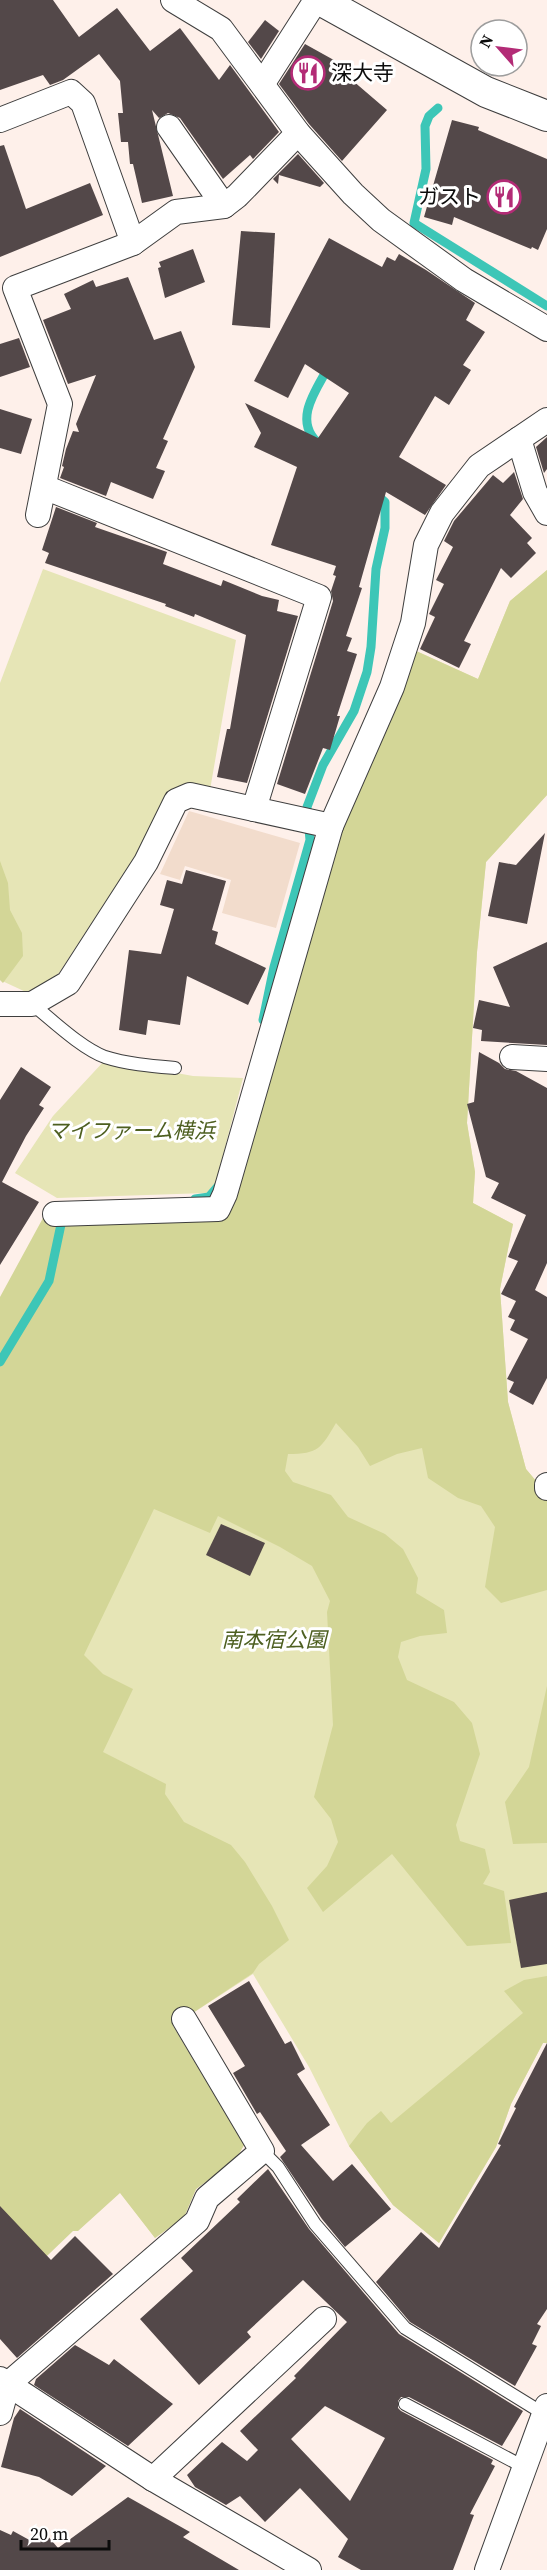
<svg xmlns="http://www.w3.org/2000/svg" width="547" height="2570" font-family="'Source Serif 4','Noto Sans JP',serif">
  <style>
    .farmland { fill: #f2dccc }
    .green { fill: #e6e5b6 }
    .forest { fill: #d3d697 }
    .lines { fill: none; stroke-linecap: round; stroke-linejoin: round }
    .stream { stroke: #3dc6b7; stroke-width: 9 }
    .building { fill: #534849; fill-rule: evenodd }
    .service-casing { stroke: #3e3e3e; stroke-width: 14 }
    .minor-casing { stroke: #3e3e3e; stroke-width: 26 }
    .tertiary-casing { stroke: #3e3e3e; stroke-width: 32 }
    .service { stroke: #fff; stroke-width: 12 }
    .minor { stroke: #fff; stroke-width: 24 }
    .tertiary { stroke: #fff; stroke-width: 30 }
    .labels { text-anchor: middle; stroke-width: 6; stroke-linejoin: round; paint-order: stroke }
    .poi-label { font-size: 21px; fill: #0b0b0b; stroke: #fff; text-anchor: start }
    .park-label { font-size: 21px; font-style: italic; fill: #4d5f20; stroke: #fff }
  </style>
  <rect width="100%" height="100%" fill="#fef0ea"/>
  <!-- farmland -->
  <path class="farmland" d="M189,811L300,843L276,928L222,913L231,880L185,866L180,880L160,874Z"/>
  <!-- green -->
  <g class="green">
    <path d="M43,569L236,640L210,790L185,785L141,847L59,973L40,987L26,992L0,980V683Z"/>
    <path d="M547,570V795L486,862L477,952L467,1123L475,1172L473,1203L513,1224L500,1289L508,1402L526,1469L547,1494V2043H543L511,2104L496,2147L439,2243L393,2205L349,2146L309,2067L253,1974L173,2026L244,2145L236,2159L196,2189L184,2217L155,2238L113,2183L0,1297L211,1213L414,650L478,679L510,601Z"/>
    <path d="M105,1060L193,1076L243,1078L216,1182L207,1193L57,1198L15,1173L53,1116Z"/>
  </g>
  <!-- forest -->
  <g class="forest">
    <path d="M547,570V795L486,862L477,952L467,1123L475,1172L473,1203L513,1224L500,1289L508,1402L526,1469L547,1494V1590L501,1603L485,1587L495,1527L481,1506L458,1498L428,1478L422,1448L397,1454L370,1466L358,1447L336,1423C321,1448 319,1454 288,1454L285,1471L293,1482L331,1495L348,1517L385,1534L403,1549L418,1578L416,1593L444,1610L447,1633L420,1636L401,1642L398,1657L407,1680L454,1702L472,1723L480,1754L456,1825L460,1841L485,1849L490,1872L483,1884L504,1891L511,1943L467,1946L392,1854L323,1912L307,1888L327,1866L338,1842L331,1819L314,1797L333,1725L327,1612L330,1601L312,1566L280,1547L218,1516L210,1533L154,1509L84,1655L103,1674L133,1689L103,1752L166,1784L165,1794L184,1822L231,1845L245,1862L272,1906L289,1940L259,1964L253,1973L173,2026L244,2145L236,2159L196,2189L184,2217L155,2238L120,2193L78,2231H73L0,2301V1297L43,1218L229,1212L337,845L414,650L478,679L510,601Z"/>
    <path d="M0,861L8,883L10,910L22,933L23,956L3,983L0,980Z"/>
    <path d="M547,1686V1843L513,1844L505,1802L529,1767Z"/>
    <path d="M547,1976V2043H543L511,2104L496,2147L439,2243L393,2205L349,2146L367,2123L381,2111L391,2123L523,2013L504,1991L524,1980Z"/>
  </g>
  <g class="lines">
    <!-- stream -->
    <g class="stream">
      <path d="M438,108L429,116L425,126L426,169L414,223L547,306"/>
      <path d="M317,442C293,419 317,389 329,366"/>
      <path d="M263,1020L274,967L310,840L307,807L323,765L354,711L367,672L371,647L376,569L385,528V502L375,493"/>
      <path d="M195,1199L209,1197L220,1184"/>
      <path d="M0,1362L49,1281L63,1215"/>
    </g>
  </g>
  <!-- building -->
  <g class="building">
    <path d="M0,0H53L79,37L117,8L150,51L180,28L219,80L230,65L279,132L253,159L250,155L223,179L180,118L168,113L159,118L152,110L173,196L142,203L133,164H130L128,142H121L118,113H123L120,81L99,54L63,80L50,85L43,75L0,90Z"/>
    <path d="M265,20L279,31L261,59L248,42Z"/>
    <path d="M305,44L341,64L338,68L387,110L342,161L309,124L279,84Z"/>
    <path d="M452,120L479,127L478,130L547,159V229L538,250L532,247L531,249L454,217L452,225L424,217Z"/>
    <path d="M4,145L26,209L90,183L103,215L0,257V146Z"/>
    <path d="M298,154L324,183L320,187L279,175L278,184L273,179Z"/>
    <path d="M241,231L275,233L270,328L232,325Z"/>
    <path d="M329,238L382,267L387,257L395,261L399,254L426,270L475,303L466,320L485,332L463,365L471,370L449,405L435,396L399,457L446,485L425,515L386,492L359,587L362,588L346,636L352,638L347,651L357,654L337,716H340L330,750L323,748L305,794L277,784L333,601L331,591L336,576L333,575L336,566L271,545L297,467L254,447L261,433L245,403L318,438L349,393L305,364L288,398L254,381Z"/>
    <path d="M193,249L205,282L165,298L158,268L161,267L159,262Z"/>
    <path d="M128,277L154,340L181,331L195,367L163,439L168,441L156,468L165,471L153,499L111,482L106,496L60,478L64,467L62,466L66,449L73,431L79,432L76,424L96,375L68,384L43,320L71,309L64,294L93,280L96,287Z"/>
    <path d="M19,338L30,367L0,377V344Z"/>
    <path d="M0,409L32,419L21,454L0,448Z"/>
    <path d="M547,437V469L544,473L536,447Z"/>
    <path d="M514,472L523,499L510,515L532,538L527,543L536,553L511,578L501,568L464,641L471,644L459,668L420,649L435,617L429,614L444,584L436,580L453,547L444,541L454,521L493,475L503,483Z"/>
    <path d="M56,507L97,523L95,527L167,552L163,564L221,586L223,580L262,596L279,600L277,611L298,616L247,783L217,777L227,729H230L246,635L195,614L194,617L165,606L166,604L45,563L49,553L42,550Z"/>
    <path d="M545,833L527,924L488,916L499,862L516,865Z"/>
    <path d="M186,870L226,881L212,930L218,932L215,944L266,968L248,1005L187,976L180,1025L148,1020L146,1035L119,1030L129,950L161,954L174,909L160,905L167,880L182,884Z"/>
    <path d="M547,942V1045L481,1041L482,1030L473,1028L479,1000L510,1007L493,967Z"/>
    <path d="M479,1052L499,1063L505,1069L516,1071L547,1088V1263L535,1290L547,1297V1378L533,1405L509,1392L514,1382L507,1379L528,1339L510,1330L515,1320L508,1317L516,1301L501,1294L518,1261L508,1257L526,1215L491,1198L499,1183L486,1177L467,1104L474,1102Z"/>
    <path d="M21,1067L51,1087L39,1105L44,1108L26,1136L2,1182L39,1202L0,1265V1100Z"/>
    <path d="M221,1524L265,1543L250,1576L206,1555Z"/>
    <path d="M547,1892V1964L521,1968L509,1900Z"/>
    <path d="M249,1981L285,2044L291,2041L305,2069L297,2074L330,2125L301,2145L333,2181L352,2164L391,2209L345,2247L322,2219L280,2157L286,2151L260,2112L257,2114L233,2073L245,2066L208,2006Z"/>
    <path d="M547,2043V2309L537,2324L541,2326L532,2344L537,2346L515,2386L410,2322L376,2282L421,2232L439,2248L501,2145L498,2144L516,2108L514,2107Z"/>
    <path d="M268,2169L309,2229L399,2334L523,2411L502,2446L409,2397H401L398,2401V2408L401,2411L493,2460L491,2464L495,2466L470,2514L474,2515L453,2570H361L338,2557L348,2539L300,2488L265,2522L240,2496L226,2505L195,2487L187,2475L222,2442L247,2461L258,2450L240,2431L296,2378L294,2376L347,2322L303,2280L247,2332L251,2337L199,2385L140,2319L193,2271L181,2258L240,2202L237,2199ZM325,2406L385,2438L350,2501L291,2439Z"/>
    <path d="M0,2206L51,2260L75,2236L113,2274L17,2358L0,2339Z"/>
    <path d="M75,2345L109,2365L114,2359L173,2404L128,2446L34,2385L36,2379Z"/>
    <path d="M20,2409L106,2466L72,2496L39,2477L1,2467L14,2418Z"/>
    <path d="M128,2497L190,2532L183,2537L239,2570H0V2530L11,2535L13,2531L33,2542L41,2528L58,2548Z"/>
  </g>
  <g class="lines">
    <defs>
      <g id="service">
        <path d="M32,1004C52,1020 81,1048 105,1057C127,1064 152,1066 175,1068"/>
        <path d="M262,2151L278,2167L315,2224L405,2328L544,2414"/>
        <path d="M405,2404L524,2467"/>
      </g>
      <g id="minor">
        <path d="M173,0L221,29L298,133L353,194L381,220L464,280L547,329"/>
        <path d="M263,83L316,0"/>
        <path d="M0,120L71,92L83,103L133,243"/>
        <path d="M169,127L224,206"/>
        <path d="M519,439L535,492L547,513"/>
        <path d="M44,487L319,597L254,809"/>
        <path d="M38,515L60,404L15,288L133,243L176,212L224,206L237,196L298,133"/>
        <path d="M0,1004H32L68,983L146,862L176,801L190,795L331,826L392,687L413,623L426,545L442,513L479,466L547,420"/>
        <path d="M512,1057L547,1059"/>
        <path d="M55,1214L218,1209L225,1194L331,826"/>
        <path d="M547,1485V1488"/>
        <path d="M0,2379L153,2479L309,2570"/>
        <path d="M0,2413L8,2384L197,2221L207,2198L262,2151L184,2019"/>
        <path d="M153,2479L324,2319"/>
        <path d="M487,2570L547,2406"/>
      </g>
      <path id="tertiary" d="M320,0L486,92L547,116"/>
    </defs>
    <!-- service casing -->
    <use href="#service" class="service-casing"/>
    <!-- minor casing -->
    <use href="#minor" class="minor-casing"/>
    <!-- tertiary casing -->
    <use href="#tertiary" class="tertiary-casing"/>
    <!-- service -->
    <use href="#service" class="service"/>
    <!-- minor -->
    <use href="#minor" class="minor"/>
    <!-- tertiary -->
    <use href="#tertiary" class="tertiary"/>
  </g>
  <!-- icons -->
  <defs>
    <symbol id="restaurant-ring" viewBox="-11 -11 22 22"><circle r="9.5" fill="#fff" stroke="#b32b76" stroke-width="1.5"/><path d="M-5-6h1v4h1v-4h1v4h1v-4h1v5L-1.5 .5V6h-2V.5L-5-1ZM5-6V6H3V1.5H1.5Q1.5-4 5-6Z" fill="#b32b76"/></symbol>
  </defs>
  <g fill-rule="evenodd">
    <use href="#restaurant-ring" x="289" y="54" width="38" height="38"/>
    <use href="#restaurant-ring" x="485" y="178" width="38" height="38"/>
  </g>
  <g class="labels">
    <!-- poi labels -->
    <g class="poi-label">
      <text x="331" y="80">深大寺</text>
      <text x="481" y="204" text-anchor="end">ガスト</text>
    </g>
    <!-- park labels -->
    <g class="park-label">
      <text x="131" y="1138">マイファーム横浜</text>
      <text x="274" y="1647">南本宿公園</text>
    </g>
  </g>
  <!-- north arrow -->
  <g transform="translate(499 48) rotate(298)"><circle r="28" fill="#ffffff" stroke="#9d9d9d" stroke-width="1.5"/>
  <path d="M0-4.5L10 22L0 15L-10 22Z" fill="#b32b76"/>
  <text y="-9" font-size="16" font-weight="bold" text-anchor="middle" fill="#0b0b0b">N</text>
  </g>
  <!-- scale -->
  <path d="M21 2540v9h88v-9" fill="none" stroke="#0b0b0b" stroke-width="3"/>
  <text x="30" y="2540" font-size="18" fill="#0b0b0b" stroke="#ffffff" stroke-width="4.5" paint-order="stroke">20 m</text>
</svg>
